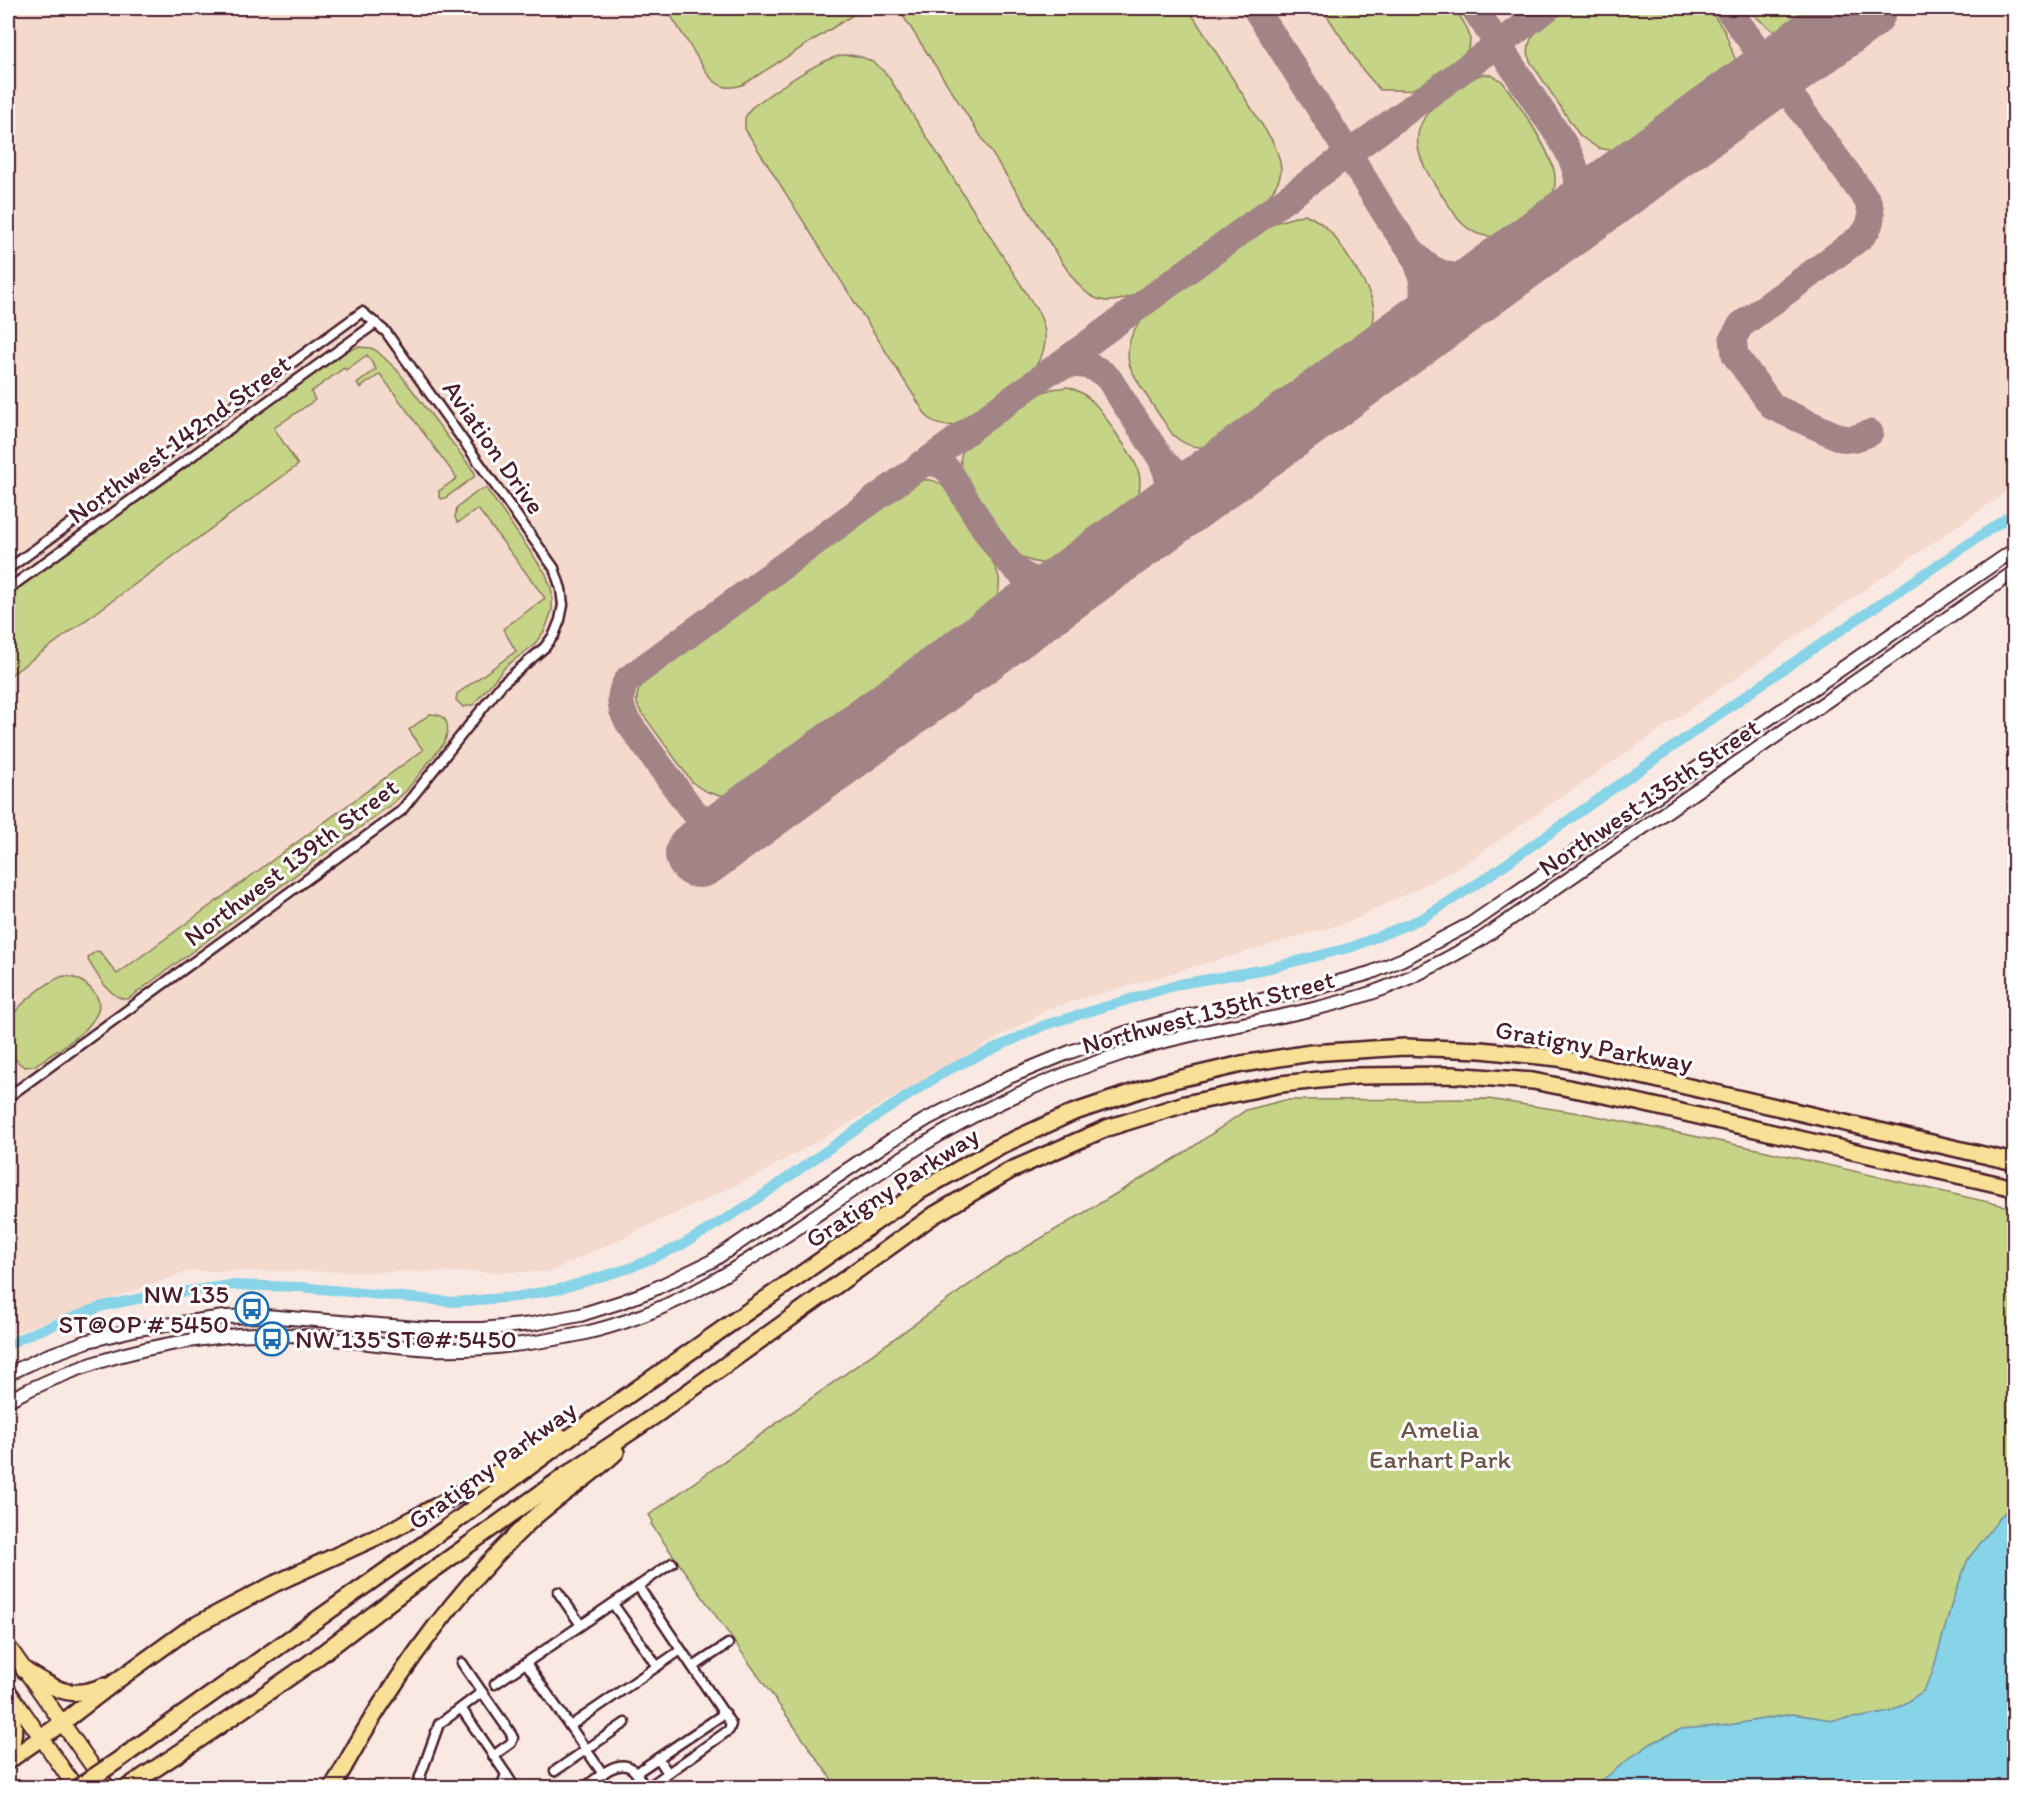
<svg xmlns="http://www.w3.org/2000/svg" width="2022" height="1795" font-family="Itim,sans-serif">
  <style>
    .built { fill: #f4d9cd }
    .green { fill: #c6d488; stroke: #887a5a; stroke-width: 1.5 }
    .water { fill: #87d3e7; stroke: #6f8b9c; stroke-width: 1.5 }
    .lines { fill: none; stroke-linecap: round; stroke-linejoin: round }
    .canal { stroke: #87d3e7; stroke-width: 10 }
    .taxiway { stroke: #a28486; stroke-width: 27 }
    .runway { stroke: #a28486; stroke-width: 68 }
    .street-casing { stroke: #4a1f2b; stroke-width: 13 }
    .secondary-casing { stroke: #4a1f2b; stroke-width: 16 }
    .primary-casing { stroke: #4a1f2b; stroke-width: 18 }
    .highway-casing { stroke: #4a1f2b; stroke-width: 20 }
    .street { stroke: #fff; stroke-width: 8 }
    .secondary { stroke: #fff; stroke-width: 12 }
    .primary { stroke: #fadf96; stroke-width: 14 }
    .highway { stroke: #fadf96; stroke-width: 15 }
    .highway-bridge-casing { stroke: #4a1f2b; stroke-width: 20; stroke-linecap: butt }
    .highway-bridge { stroke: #fadf96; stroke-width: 15 }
    .labels { text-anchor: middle; stroke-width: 6; stroke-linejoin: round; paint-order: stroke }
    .street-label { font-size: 26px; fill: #4a1f2b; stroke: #fff }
    .poi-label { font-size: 26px; fill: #4a1f2b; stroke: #fff; text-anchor: end }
    .park-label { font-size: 26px; fill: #6f5547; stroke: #fff }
  </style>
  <rect width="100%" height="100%" fill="#f9e9e2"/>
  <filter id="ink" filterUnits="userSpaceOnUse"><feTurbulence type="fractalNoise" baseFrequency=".0167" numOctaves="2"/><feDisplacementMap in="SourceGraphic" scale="12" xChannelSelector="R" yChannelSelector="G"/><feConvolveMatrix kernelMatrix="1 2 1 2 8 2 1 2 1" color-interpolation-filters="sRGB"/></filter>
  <g filter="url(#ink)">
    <!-- built -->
    <path class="built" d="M8,8H2014V487L1457,869L1349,922L1050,1008L760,1174L549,1272L189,1271L8,1335Z"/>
    <!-- green -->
    <g class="green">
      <path d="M666,8H864L744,84C729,90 720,88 709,76Z"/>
      <path d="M898,8H1188L1273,142C1285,169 1284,177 1266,200L1138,293C1099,313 1083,294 1062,262Z"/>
      <path d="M1322,8H1454C1461,18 1470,29 1470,42C1469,59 1425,87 1408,90C1399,91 1389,89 1380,90L1362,69Z"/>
      <path d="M1569,8H1709L1725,32L1738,67L1732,74L1638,142L1610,150L1598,148L1580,136L1530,61C1521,33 1549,22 1569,8Z"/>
      <path d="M1745,8H1824L1782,38Z"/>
      <path d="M844,55C864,55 875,61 888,76L1039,313C1048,333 1048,350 1034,368L954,425C941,427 934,424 926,415L745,129V118L751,108C771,93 822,57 844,55Z"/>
      <path d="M1483,74L1491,75L1502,81C1517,102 1555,155 1555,178C1556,197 1545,210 1531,220C1506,239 1481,245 1458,219C1431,177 1390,137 1444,98C1457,89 1469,78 1483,74Z"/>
      <path d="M1305,214C1329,225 1337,239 1350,260C1371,293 1390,319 1354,350L1226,442C1207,450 1188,449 1173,435C1163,420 1132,377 1129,363C1126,347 1131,331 1142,320L1271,224Z"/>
      <path d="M358,347L371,348L377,351L398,371L475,473L474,477L445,498L442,499L439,497V491L457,478L380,374L360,388L357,384L376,369L367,355L346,370L344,368L311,392L315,400L274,428L298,465L8,677V596L343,352Z"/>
      <path d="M1068,387C1091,394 1101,410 1114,430C1123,445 1140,463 1140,482C1140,493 1136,504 1129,512C1121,522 1074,557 1062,561C1050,565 1034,564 1022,557C1004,545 975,491 962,471C959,459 960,451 969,444L1040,393L1052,389Z"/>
      <path d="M923,480C932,479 937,481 944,487C955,497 997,564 999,578C1001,593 994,608 984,620L749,790C728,799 709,797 692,782L639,709C633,695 639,686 651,677L915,484Z"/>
      <path d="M486,488L546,574L552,592V610L545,630L534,645L506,666L473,705L463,707L456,700L457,694L516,651L503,629L545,598L478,509L459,522H457L455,517L457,508L478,491Z"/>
      <path d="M430,714C450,714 450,728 444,743L406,791L393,803L128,999C111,1001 96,973 88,960L89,956L97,951L100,952L117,974L423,750L409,730Z"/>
      <path d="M63,976C75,976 84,981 92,990C120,1018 54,1052 34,1066L25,1067C8,1058 2,1035 11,1018C20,1003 47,982 63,976Z"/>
      <path d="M1488,1099L1586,1114L1762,1150L2014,1208V1787H837L651,1524L653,1521L649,1515L998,1264L1181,1155L1246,1110L1285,1100Z"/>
    </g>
    <!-- water -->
    <path class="water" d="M2014,1504V1787H1594L1626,1761L1652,1743L1681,1729L1729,1725L1792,1714L1833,1720L1862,1717L1890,1712L1906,1703L1923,1691L1932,1674L1953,1599L1968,1559L2003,1514Z"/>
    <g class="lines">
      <!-- canal -->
      <path class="canal" d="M8,1345L30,1334L103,1306L152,1296L231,1285L300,1287L454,1302L515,1297L560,1289L630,1268L680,1246L747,1206L866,1123L946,1071L1045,1025L1180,984L1266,969L1352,947L1423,918L1483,880L1778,673L2014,513"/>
      <!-- taxiway -->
      <g class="taxiway">
        <path d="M1255,8C1288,59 1321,110 1353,161C1370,188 1406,254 1431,268C1459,284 1485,277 1512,262"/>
        <path d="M1474,8C1495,40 1516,72 1537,104C1551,126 1573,151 1577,177C1580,198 1574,212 1560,227"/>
        <path d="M1727,8L1867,200C1874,213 1872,226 1861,237L1741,325L1733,338L1735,355L1773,407L1841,438L1853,439L1870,433"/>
        <path d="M1395,347C1424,316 1433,289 1411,251"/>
        <path d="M1054,370C1074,361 1094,363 1109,379C1120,396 1131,414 1143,431C1164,464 1179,492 1223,473"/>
        <path d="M921,464C931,461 941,463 949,471C964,495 1002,564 1025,576C1041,585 1058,584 1075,580"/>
        <path d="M1149,526C1169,504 1175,490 1162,461"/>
        <path d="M731,831L704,820L692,810L628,722C619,707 618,693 628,679L1548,8"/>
      </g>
      <!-- runway -->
      <path class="runway" d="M699,854L1863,8"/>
      <defs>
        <g id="street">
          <path d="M8,569L362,312L386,332L554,568L561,589L563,605L560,620L554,635L545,647L502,684L401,811L8,1097"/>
          <path d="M8,589L376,323"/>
          <path d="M638,1586L731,1724L729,1730L647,1788"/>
          <path d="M558,1592L581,1625"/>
          <path d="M613,1604L657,1666"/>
          <path d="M462,1663L482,1692"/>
          <path d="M526,1663L603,1774"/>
          <path d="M693,1667L728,1644"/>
          <path d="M495,1684L672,1563"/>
          <path d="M461,1708L482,1692L510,1732L513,1738L511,1743L493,1756"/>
          <path d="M570,1726L681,1650"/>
          <path d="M658,1758L668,1773"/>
          <path d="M555,1771L625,1723"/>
          <path d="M636,1773L725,1713"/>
          <path d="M506,1774L515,1788"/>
          <path d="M416,1788L439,1724L461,1708L506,1774L501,1788"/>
          <path d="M584,1788C595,1780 616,1758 631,1768C637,1772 641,1781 645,1788"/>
        </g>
        <g id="secondary">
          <path d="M8,1374L44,1357L88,1341L137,1329L224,1317L265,1316L430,1329H482L532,1324L580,1315L621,1302L650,1291L712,1261L890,1141L927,1119L1009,1077L1070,1052L1125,1033L1179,1018L1317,988L1370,973L1403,959L1472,923L2014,550"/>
          <path d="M8,1400C71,1368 125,1350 195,1340C219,1337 242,1333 266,1334C321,1335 377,1346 432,1349C482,1351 532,1344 581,1334C666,1315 729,1274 800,1226C859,1186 917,1145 981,1112C1028,1088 1077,1068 1127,1052C1208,1026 1294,1019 1374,992C1411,979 1446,960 1480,940L2014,572"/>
        </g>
        <g id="primary">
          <path d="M8,1646L108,1788"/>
          <path d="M8,1690L76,1788"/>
        </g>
        <g id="highway">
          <path d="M24,1670C55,1688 67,1701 104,1686"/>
          <path d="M8,1700C13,1718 18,1734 8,1752"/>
          <path d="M8,1761L62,1723L115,1682L190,1628L274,1584L390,1531L472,1487L560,1436"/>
          <path d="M117,1761L445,1529L604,1412L920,1191L998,1147L1072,1113L1161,1083L1242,1064L1311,1053L1405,1047L1481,1050L1558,1058L1646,1077L2014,1162"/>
          <path d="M126,1788L209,1733L307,1665L408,1588L566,1475L656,1415L934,1215L1011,1170L1107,1128L1185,1104L1281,1084L1357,1076L1452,1075L1533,1081L1624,1099L2014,1188"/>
          <path d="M332,1788C350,1757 366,1726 386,1697C426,1635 473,1575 527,1524C555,1497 589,1478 616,1452"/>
        </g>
      </defs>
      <!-- street casing -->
      <use href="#street" class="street-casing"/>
      <!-- secondary casing -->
      <use href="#secondary" class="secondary-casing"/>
      <!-- primary casing -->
      <use href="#primary" class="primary-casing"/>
      <!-- highway casing -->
      <use href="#highway" class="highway-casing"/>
      <!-- street -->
      <use href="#street" class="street"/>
      <!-- secondary -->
      <use href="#secondary" class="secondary"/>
      <!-- primary -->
      <use href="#primary" class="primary"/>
      <!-- highway -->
      <use href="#highway" class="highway"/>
      <defs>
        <path id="highway-bridge" d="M77,1788L117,1761"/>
      </defs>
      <!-- highway-bridge casing -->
      <use href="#highway-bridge" class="highway-bridge-casing"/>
      <!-- highway-bridge -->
      <use href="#highway-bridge" class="highway-bridge"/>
    </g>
  </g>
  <!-- icons -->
  <defs>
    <symbol id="bus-ring" viewBox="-11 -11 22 22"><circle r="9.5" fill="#fff" stroke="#1f6fb2" stroke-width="1.5"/><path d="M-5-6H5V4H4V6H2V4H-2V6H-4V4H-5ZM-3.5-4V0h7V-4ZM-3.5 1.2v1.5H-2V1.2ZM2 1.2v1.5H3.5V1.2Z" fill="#1f6fb2"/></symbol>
  </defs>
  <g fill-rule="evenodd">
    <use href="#bus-ring" x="233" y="1290" width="38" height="38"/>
    <use href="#bus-ring" x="253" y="1320" width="38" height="38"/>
  </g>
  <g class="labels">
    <!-- street labels -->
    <g class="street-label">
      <text transform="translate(179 439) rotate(-36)" y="9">Northwest 142nd Street</text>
      <text transform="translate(494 447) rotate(55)" y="9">Aviation Drive</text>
      <text transform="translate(1649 797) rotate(-34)" y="9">Northwest 135th Street</text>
      <text transform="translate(291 862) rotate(-37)" y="9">Northwest 139th Street</text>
      <text transform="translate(1208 1012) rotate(-15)" y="9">Northwest 135th Street</text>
      <text transform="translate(1594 1046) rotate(10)" y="9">Gratigny Parkway</text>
      <text transform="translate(892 1187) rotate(-33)" y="9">Gratigny Parkway</text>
      <text transform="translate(492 1465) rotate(-36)" y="9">Gratigny Parkway</text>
    </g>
    <!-- poi labels -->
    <g class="poi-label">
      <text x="229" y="1303">NW 135<tspan x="229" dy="30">ST@OP # 5450</tspan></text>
      <text x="295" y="1348" text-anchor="start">NW 135 ST@# 5450</text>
    </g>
    <!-- park labels -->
    <g class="park-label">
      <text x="1440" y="1438">Amelia<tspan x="1440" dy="30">Earhart Park</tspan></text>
    </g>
  </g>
  <!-- margin -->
  <rect width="2022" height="1795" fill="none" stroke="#fff" stroke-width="30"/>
  <rect x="15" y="15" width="1992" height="1765" fill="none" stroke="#4a1f2b" stroke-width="2" filter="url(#ink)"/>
</svg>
